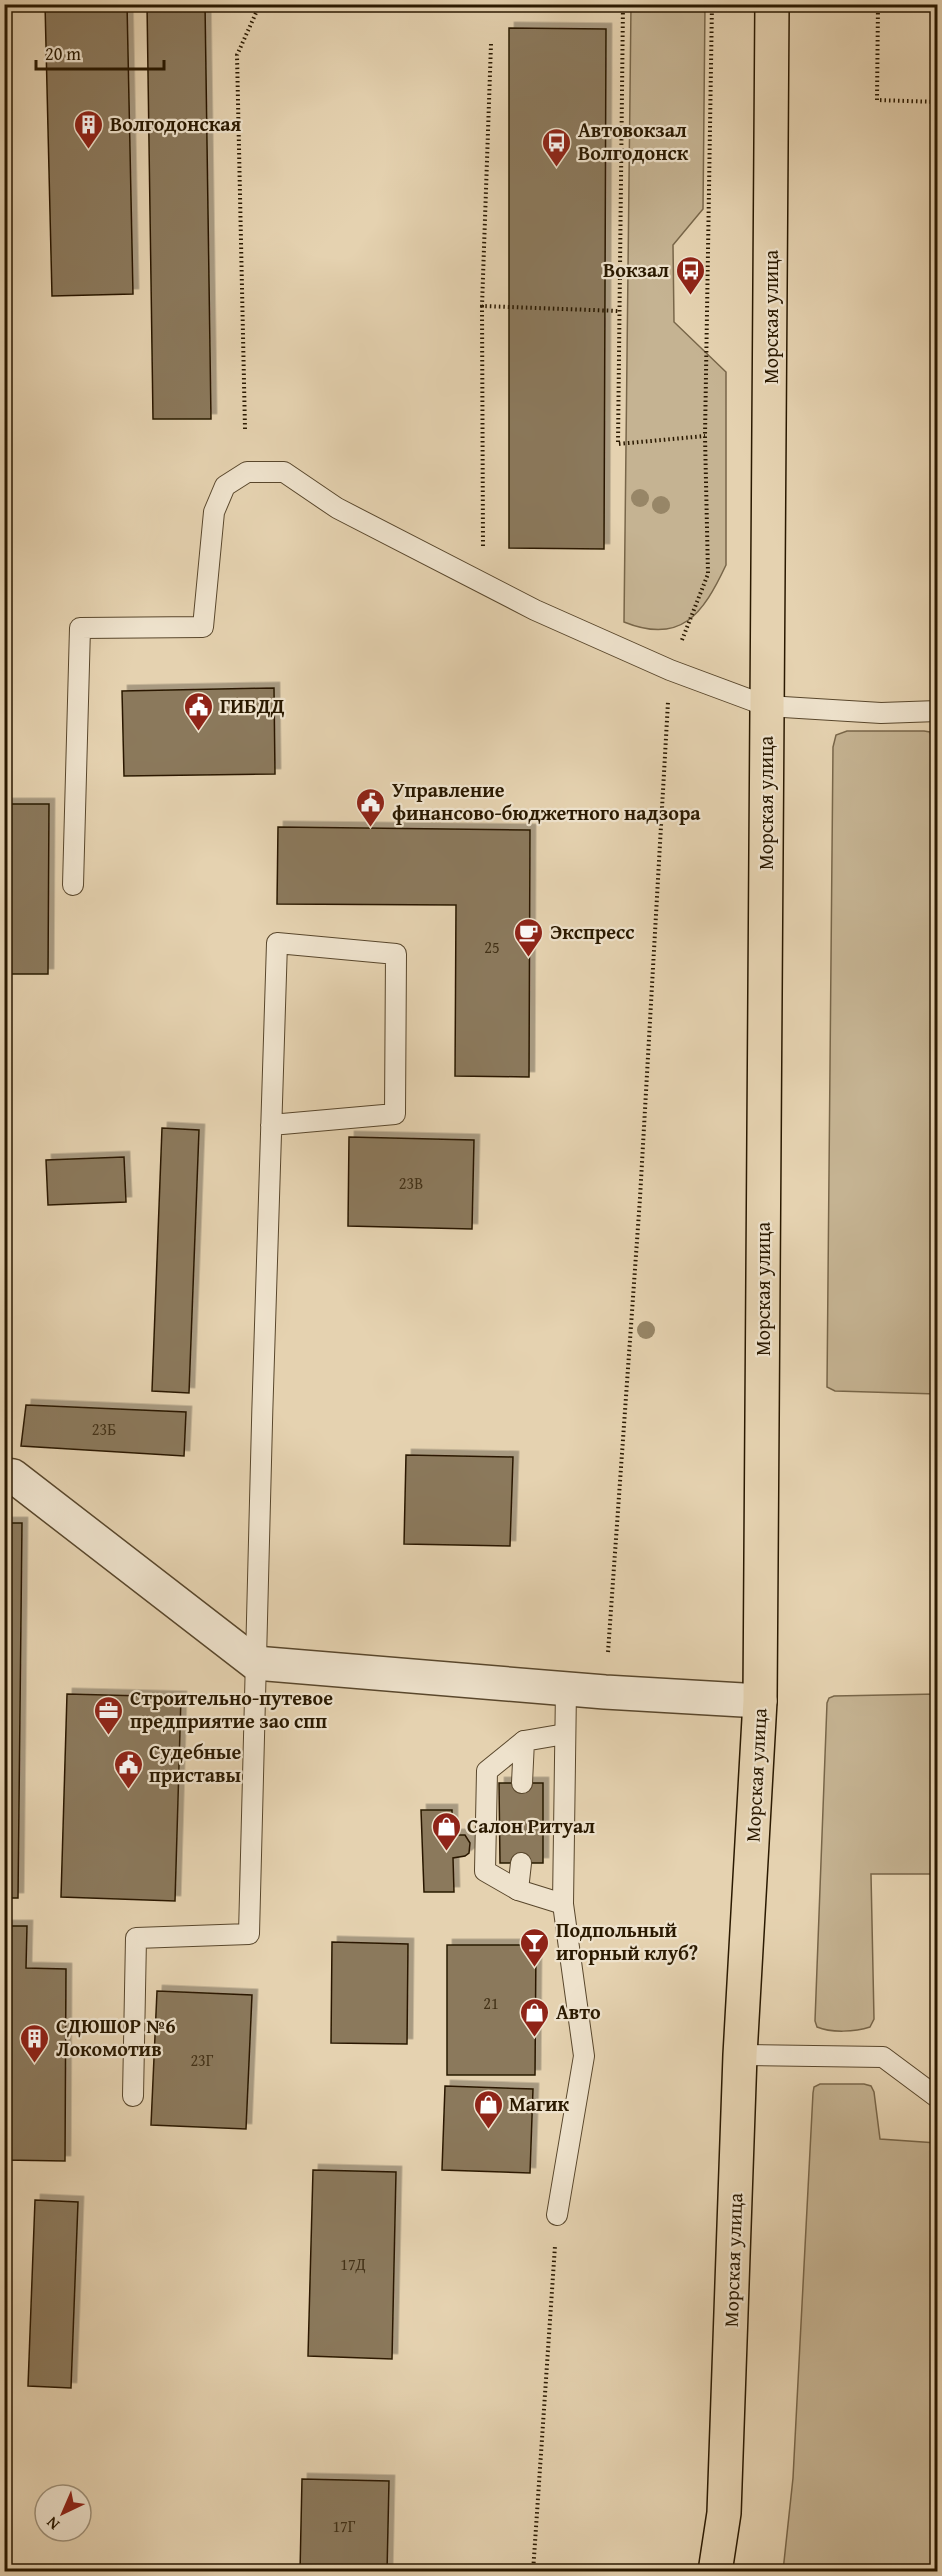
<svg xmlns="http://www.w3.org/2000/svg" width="942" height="2576" font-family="'Gentium Book Plus',serif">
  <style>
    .green { fill: #c5b392; stroke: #786649; stroke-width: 1.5 }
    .building { fill: #8b795c; stroke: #2a1900; stroke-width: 1.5; filter: url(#shadow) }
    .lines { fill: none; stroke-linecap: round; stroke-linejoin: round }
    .service-casing { stroke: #59472c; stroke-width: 22 }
    .minor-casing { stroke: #59472c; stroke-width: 36 }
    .primary-casing { stroke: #2a1900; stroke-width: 36 }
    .path { stroke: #2a1900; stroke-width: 4; stroke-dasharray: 1.5 3; stroke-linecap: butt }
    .service { stroke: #eee2cc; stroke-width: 20 }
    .minor { stroke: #eee2cc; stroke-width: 33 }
    .primary { stroke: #e5d2b0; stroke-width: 33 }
    .tree { fill: #978667 }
    .labels { text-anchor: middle; stroke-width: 4.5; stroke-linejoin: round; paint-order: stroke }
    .number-label { font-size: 16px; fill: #423117 }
    .poi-label { font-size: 20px; font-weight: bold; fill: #2a1900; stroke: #eee2cc; text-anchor: start }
    .street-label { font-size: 20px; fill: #2a1900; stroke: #eee2cc }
  </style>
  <defs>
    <filter id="shadow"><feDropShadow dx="5.5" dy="-5.5" stdDeviation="0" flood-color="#0004"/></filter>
  </defs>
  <rect width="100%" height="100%" fill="#e5d2b0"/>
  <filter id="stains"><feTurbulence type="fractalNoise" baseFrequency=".00333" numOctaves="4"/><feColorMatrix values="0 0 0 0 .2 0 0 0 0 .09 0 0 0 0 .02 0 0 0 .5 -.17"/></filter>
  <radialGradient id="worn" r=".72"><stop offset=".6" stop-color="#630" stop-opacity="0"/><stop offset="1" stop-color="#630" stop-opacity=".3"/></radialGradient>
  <!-- green -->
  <g class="green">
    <path d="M631,5H705L703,209L673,245L674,322L726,372V565C703,614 681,645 624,622Z"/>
    <path d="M847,731H924L930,732L932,739L938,1008L937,1394L835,1391L827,1387L833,747L836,735Z"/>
    <path d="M937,1694V1874H871L874,2019L870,2027C855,2032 831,2033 817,2027L815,2021L827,1703L829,1698L834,1696Z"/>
    <path d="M820,2084H864L871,2086L874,2092L880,2139L937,2143V2571H783L793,2478L813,2093L814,2087Z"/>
  </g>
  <!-- building -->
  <g class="building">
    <path d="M45,4H127L133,294L52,296Z"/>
    <path d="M147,4H205L211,419H153Z"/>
    <path d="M509,28L606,29L604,549L509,548Z"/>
    <path d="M274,688L275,774L124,776L122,691Z"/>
    <path d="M4,804H49L48,974H4Z"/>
    <path d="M278,827L530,830L529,1077L455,1076L456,905L277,904Z"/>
    <path d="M162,1128L199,1130L189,1393L152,1391Z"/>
    <path d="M349,1137L474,1140L472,1229L348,1226Z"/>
    <path d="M124,1157L126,1202L48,1205L46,1160Z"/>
    <path d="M26,1405L186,1412L184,1456L21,1446Z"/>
    <path d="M406,1455L513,1457L510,1546L404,1544Z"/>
    <path d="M4,1523H22L18,1898H4Z"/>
    <path d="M67,1694L181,1697L175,1901L61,1897Z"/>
    <path d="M499,1783H543V1863H500Z"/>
    <path d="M421,1810H452V1835H465L470,1843L469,1853L465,1856L453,1858L454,1892H424Z"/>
    <path d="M4,1926H27L26,1968L66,1969L65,2161L4,2160Z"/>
    <path d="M332,1942L408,1944L407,2044L331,2043Z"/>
    <path d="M447,1945H536L535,2075H447Z"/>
    <path d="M157,1991L252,1995L246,2129L151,2125Z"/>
    <path d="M445,2086L533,2089L530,2173L442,2170Z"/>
    <path d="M313,2170L396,2172L392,2359L308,2356Z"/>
    <path d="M35,2200L78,2202L71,2388L28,2386Z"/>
    <path d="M302,2479L389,2481L387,2572H300Z"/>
  </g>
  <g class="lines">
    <defs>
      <g id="service">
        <path d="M73,885L80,628L203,627L214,512L225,486L247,472H284L337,508L535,610L670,670L767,706L881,713L938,711"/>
        <path d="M522,1783L524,1741L565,1734"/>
        <path d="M521,1863L518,1890L563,1904"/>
        <path d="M518,1890L485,1871L487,1771L524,1741"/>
        <path d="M740,2055L883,2057L938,2098"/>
        <path d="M133,2096L136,1938L249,1934C256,1604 266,1273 277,943L396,954L395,1114L271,1125"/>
        <path d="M557,2215L584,2056L563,1904L566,1689"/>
      </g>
      <path id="minor" d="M4,1475L13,1476L255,1663L605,1692L760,1701"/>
      <path id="primary" d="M715,2572L724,2513L740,2055L760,1701L772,4"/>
    </defs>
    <!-- service casing -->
    <use href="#service" class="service-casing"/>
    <!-- minor casing -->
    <use href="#minor" class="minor-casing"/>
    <!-- primary casing -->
    <use href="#primary" class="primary-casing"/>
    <!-- path -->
    <g class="path">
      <path d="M623,4L618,444L705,436"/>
      <path d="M878,4L877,100L938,102"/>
      <path d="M491,44L482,306L619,311"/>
      <path d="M482,306L483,548"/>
      <path d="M245,429L237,55L260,4"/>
      <path d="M682,640L708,574L705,436L712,4"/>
      <path d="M608,1652L640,1198L668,702"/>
      <path d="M533,2572L555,2246"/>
    </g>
    <!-- service -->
    <use href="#service" class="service"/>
    <!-- minor -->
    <use href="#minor" class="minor"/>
    <!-- primary -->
    <use href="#primary" class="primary"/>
  </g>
  <!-- trees -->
  <g class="tree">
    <circle cx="640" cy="498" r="9"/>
    <circle cx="661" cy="505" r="9"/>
    <circle cx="646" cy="1330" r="9"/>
  </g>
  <!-- icons -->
  <defs>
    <symbol id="building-pin" viewBox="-11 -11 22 30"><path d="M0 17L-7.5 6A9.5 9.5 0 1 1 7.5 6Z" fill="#8f2418" stroke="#eee2cc"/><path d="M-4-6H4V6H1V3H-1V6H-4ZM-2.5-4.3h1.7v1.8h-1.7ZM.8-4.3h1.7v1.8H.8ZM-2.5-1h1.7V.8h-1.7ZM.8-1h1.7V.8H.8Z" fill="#fff"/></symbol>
    <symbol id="bus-pin" viewBox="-11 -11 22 30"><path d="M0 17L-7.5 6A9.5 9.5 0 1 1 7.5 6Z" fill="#8f2418" stroke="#eee2cc"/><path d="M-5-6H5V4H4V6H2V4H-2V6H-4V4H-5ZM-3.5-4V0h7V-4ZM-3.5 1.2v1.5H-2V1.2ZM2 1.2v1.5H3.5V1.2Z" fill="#fff"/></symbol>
    <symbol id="civic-pin" viewBox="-11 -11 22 30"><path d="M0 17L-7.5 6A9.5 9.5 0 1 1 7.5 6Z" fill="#8f2418" stroke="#eee2cc"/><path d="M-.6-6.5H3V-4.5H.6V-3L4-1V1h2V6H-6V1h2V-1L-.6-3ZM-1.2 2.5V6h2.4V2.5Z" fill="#fff"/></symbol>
    <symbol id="cafe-pin" viewBox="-11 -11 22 30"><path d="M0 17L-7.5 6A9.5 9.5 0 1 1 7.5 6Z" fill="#8f2418" stroke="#eee2cc"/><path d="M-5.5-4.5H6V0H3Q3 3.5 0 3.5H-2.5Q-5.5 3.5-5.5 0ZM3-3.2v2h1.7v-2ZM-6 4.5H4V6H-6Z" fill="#fff"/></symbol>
    <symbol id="office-pin" viewBox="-11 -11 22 30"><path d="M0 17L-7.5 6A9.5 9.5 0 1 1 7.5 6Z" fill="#8f2418" stroke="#eee2cc"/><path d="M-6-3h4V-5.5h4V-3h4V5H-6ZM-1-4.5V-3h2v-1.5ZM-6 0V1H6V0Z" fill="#fff"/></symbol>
    <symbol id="shop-pin" viewBox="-11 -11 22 30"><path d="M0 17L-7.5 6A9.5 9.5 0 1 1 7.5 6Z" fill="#8f2418" stroke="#eee2cc"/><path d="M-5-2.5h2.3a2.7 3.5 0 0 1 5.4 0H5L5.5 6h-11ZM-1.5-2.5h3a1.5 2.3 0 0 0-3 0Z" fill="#fff"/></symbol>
    <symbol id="bar-pin" viewBox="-11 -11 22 30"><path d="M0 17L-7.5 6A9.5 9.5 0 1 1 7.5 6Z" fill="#8f2418" stroke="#eee2cc"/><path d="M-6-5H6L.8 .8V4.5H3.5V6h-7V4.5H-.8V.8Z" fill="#fff"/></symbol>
  </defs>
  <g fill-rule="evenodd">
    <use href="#building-pin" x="72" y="108" width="33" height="45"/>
    <use href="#bus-pin" x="540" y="126" width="33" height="45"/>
    <use href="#bus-pin" x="674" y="254" width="33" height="45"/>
    <use href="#civic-pin" x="182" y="690" width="33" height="45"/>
    <use href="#civic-pin" x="354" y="786" width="33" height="45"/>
    <use href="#cafe-pin" x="512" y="916" width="33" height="45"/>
    <use href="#office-pin" x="92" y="1694" width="33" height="45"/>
    <use href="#civic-pin" x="112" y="1748" width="33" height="45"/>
    <use href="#shop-pin" x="430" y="1810" width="33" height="45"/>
    <use href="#bar-pin" x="518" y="1926" width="33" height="45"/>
    <use href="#shop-pin" x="518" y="1996" width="33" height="45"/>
    <use href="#building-pin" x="18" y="2022" width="33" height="45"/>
    <use href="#shop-pin" x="472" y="2088" width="33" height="45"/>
  </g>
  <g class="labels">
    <!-- number labels -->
    <g class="number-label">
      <text x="492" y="953">25</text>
      <text x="411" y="1189">23В</text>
      <text x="104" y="1435">23Б</text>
      <text x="491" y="2009">21</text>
      <text x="202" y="2066">23Г</text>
      <text x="353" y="2270">17Д</text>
      <text x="344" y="2532">17Г</text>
    </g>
    <!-- poi labels -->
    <g class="poi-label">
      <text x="110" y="131">Волгодонская</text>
      <text x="578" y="137">Автовокзал<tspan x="578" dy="23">Волгодонск</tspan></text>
      <text x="669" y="277" text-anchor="end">Вокзал</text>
      <text x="220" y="713">ГИБДД</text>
      <text x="392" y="797">Управление<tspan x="392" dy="23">финансово-бюджетного надзора</tspan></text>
      <text x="550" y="939">Экспресс</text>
      <text x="130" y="1705">Строительно-путевое<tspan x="130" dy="23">предприятие зао спп</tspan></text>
      <text x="149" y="1759">Судебные<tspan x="149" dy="23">приставы</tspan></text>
      <text x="467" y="1833">Салон Ритуал</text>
      <text x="556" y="1937">Подпольный<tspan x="556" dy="23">игорный клуб?</tspan></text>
      <text x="556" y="2019">Авто</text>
      <text x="56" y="2033">СДЮШОР №6<tspan x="56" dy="23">Локомотив</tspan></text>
      <text x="509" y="2111">Магик</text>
    </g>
    <!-- street labels -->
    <g class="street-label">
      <text transform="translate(771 317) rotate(-90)" y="7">Морская улица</text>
      <text transform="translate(766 803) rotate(-90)" y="7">Морская улица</text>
      <text transform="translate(763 1289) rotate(-90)" y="7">Морская улица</text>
      <text transform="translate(756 1775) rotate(-87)" y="7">Морская улица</text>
      <text transform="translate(733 2260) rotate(-88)" y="7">Морская улица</text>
    </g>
  </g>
  <!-- margin -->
  <rect width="942" height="2576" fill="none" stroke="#e5d2b0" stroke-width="24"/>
  <rect x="6" y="6" width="930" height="2564" fill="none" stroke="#2a1900" stroke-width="3"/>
  <rect x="12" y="12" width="918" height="2552" fill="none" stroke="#2a1900" stroke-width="1.5"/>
  <!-- north arrow -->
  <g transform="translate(63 2513) rotate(224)"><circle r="28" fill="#eee2cc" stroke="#a0927a" stroke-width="1.5"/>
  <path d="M0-4.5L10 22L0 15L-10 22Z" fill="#8f2418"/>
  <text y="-9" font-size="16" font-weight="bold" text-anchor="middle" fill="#2a1900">N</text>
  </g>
  <!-- scale -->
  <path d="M36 60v9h128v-9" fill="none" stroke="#2a1900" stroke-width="3"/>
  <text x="45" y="60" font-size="18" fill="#2a1900" stroke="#eee2cc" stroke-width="4.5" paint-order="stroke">20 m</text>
  <rect width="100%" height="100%" filter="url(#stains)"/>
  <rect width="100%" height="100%" fill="url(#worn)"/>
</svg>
